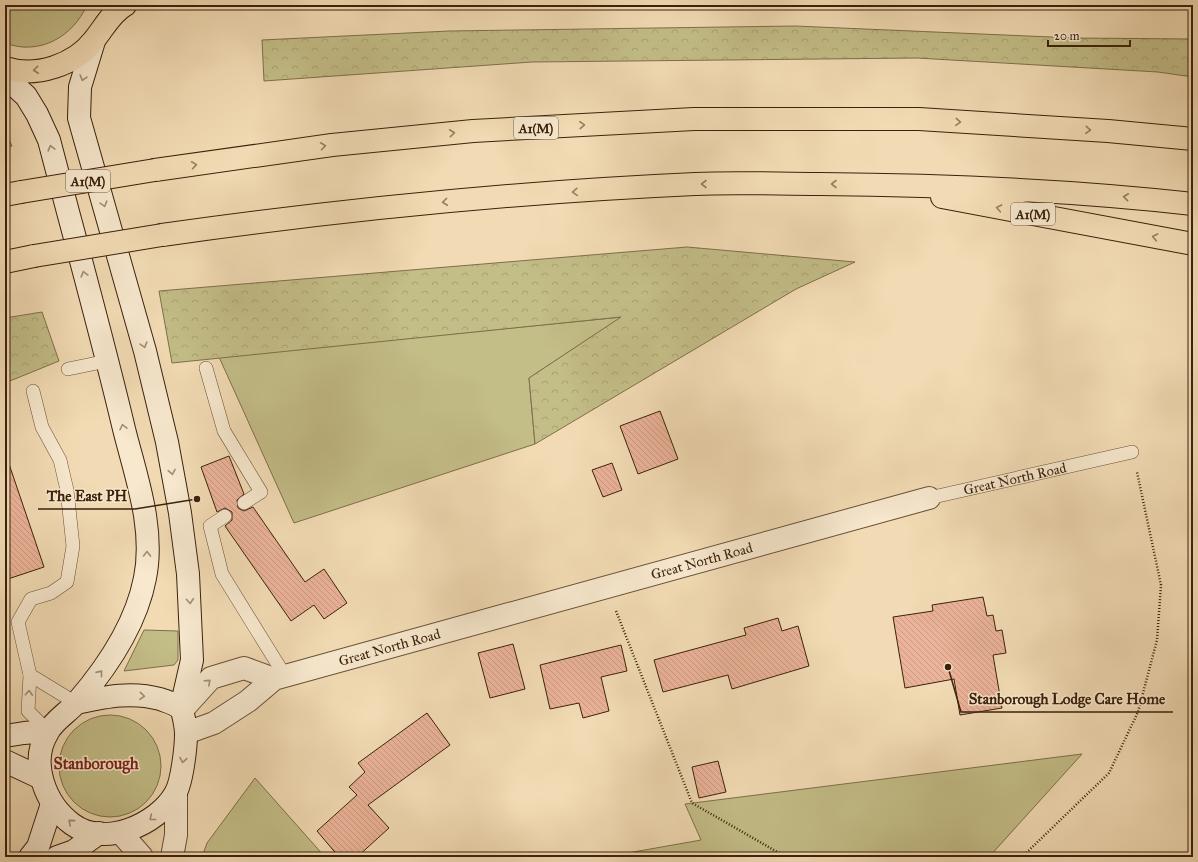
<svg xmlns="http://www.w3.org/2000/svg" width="1198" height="862" font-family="'IM FELL Great Primer',serif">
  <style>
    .grass { fill: #c3bd87; stroke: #7f6f4a }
    .forest { fill: url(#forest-crowns); stroke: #7f6f4a }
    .building { fill: url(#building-back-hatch); stroke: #3b210c }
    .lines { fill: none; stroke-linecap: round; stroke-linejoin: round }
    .service-casing { stroke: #695036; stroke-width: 14 }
    .minor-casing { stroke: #695036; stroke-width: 24 }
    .tertiary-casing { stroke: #695036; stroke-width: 24 }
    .secondary-casing { stroke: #3b210c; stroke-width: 24 }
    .primary-casing { stroke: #3b210c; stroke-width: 24 }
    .motorway-casing { stroke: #3b210c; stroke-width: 24 }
    .path { stroke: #3b210c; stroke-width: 2.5; stroke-dasharray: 1 2; stroke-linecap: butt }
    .service { stroke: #f7e8ce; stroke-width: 13 }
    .minor { stroke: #f7e8ce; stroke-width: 22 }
    .tertiary { stroke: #f7e8ce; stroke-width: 22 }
    .secondary { stroke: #f7e8ce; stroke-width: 22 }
    .primary { stroke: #f2dbb4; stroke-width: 22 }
    .motorway { stroke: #f2dbb4; stroke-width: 22 }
    .motorway-bridge-casing { stroke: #3b210c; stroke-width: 24; stroke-linecap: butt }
    .motorway-bridge { stroke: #f2dbb4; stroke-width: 22 }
    .oneway { stroke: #967e60 }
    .oneway2 { stroke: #a28e77 }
    .labels { text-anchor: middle; stroke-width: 3; stroke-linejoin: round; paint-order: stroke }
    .shield { fill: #f7e8ce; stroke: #735d46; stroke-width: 1 }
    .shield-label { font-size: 13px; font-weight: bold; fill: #3b210c }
    .street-label { font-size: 14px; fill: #3b210c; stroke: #f7e8ce }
    .quarter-label { font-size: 16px; font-weight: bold; fill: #7a1f14; stroke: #f7e8ce }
    .leader { fill: none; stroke: #3b210c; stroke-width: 1.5 }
    .callout-dot { fill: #3b210c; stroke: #f7e8ce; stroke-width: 1.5 }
    .callout-label { font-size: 15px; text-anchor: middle; font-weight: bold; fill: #3b210c; stroke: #f7e8ce; stroke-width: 3; stroke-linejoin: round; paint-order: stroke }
  </style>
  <defs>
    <pattern id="forest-crowns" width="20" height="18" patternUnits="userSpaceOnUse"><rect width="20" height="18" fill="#c3bd87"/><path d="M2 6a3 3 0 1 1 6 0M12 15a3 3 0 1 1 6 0" fill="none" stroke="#a8a273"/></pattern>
    <pattern id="building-back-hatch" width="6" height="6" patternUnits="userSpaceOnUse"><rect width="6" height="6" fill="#ebb399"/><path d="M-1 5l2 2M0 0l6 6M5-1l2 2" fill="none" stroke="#ca9a83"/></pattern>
  </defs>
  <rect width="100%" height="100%" fill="#f2dbb4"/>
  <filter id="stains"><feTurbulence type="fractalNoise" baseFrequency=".005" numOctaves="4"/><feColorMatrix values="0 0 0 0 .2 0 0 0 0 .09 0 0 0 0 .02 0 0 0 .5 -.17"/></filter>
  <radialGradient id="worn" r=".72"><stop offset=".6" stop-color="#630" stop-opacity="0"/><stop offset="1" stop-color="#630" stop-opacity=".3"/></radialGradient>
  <!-- grass -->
  <g class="grass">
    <path d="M5,5H87C73,37 39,56 5,43Z"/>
    <path d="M622,317L529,378L535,444L294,523L219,357Z"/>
    <path d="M144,630L178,631V660L174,665L124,671Z"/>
    <circle cx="110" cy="766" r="51"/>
    <path d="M1082,754L989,857H605L701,840L685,804Z"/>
    <path d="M255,778L325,857H202L207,843Z"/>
  </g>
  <!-- forest -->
  <g class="forest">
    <path d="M795,26L1074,38L1193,39V77L1158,72L917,58L532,62L264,81L262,40L449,31Z"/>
    <path d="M5,130L12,146L5,148Z"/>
    <path d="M687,247L855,262L796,289L535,444L529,378L621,317L172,363L159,291Z"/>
    <path d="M42,312L59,361L5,383V318Z"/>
  </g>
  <!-- building -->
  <g class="building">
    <path d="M660,411L678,459L638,474L620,426Z"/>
    <path d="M229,456L244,494L237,500L238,508L244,511L253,507L305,582L324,569L347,603L324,619L314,605L291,621L225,526L232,520V512L225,508L217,512L201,467Z"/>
    <path d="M612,463L622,490L603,497L592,470Z"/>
    <path d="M9,464L44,567L5,580V465Z"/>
    <path d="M983,597L987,616L993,615L996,631L1002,630L1006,653L993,655L1002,708L960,715L954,679L905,688L893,617L933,611L932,605Z"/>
    <path d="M778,618L782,631L798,626L809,666L732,689L728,675L663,692L654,660L746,635L744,628Z"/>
    <path d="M513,644L525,689L490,698L478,653Z"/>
    <path d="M621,645L627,671L601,677L609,711L583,718L579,703L550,709L540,665Z"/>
    <path d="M427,713L450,745L368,805L389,828L357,857H339L317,831L357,795L349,787L365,772L358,763Z"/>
    <path d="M718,761L726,792L699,798L692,767Z"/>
  </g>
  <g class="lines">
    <defs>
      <g id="service">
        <path d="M206,368L224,431L261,492L244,503"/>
        <path d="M68,369L107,361"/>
        <path d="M33,391L42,427L60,460L67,490L73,546L67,582L51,593L31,599L18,622L30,675L28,711L48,731"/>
        <path id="s1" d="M929,498L1132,452"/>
        <path d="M225,516L210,526L222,574L285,676"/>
        <path d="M30,675L76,703"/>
      </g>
      <g id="minor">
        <path d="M182,710L211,678L244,668L274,679"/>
        <path id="s2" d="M186,733L214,723L248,701L274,679L929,498"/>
      </g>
      <g id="tertiary">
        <path d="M121,833L142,857"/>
        <path d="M172,857L176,835V793"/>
      </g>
      <g id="secondary">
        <path d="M94,41L80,87L79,118L145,351L167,442L180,513L188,574L192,660L181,708"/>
        <path d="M5,77L26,96L37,114L49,140C74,236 101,332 124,429C136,477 155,528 145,578C136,625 108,666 78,701C69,712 54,720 48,732C29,762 45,804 72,824C104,848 157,825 175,794C182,783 186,747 186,734C186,726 184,718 182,710C177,704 168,702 160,699C131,691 105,697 76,703"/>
        <path d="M5,736L24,733L48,731"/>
        <path d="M5,761L41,778"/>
        <path d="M30,857L38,847L52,804"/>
        <path d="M57,857L74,851L99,833"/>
      </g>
      <path id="primary" d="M5,68C36,78 75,65 94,40C104,28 111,13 125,5"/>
      <g id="motorway">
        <path d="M155,170L332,145L473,131L694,119H919L1108,131L1193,139"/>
        <path d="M5,195L21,192"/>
        <path d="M942,197L1193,244"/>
        <path d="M162,235C339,210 517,192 695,184C736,182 778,184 820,184C944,185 1069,190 1193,204"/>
        <path d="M5,262L34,256"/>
      </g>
    </defs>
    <!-- service casing -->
    <use href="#service" class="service-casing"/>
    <!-- minor casing -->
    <use href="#minor" class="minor-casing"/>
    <!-- tertiary casing -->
    <use href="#tertiary" class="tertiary-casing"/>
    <!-- secondary casing -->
    <use href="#secondary" class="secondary-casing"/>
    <!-- primary casing -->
    <use href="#primary" class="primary-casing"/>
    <!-- motorway casing -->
    <use href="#motorway" class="motorway-casing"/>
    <!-- path -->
    <g class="path">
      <path d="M616,611L692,803L786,857"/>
      <path d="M1022,857L1109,773L1138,712L1157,640L1161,585L1137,472"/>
    </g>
    <!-- service -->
    <use href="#service" class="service"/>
    <!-- minor -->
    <use href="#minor" class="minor"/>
    <!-- tertiary -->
    <use href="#tertiary" class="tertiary"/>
    <!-- secondary -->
    <use href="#secondary" class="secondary"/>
    <!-- primary -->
    <use href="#primary" class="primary"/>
    <!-- motorway -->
    <use href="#motorway" class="motorway"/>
    <defs>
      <g id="motorway-bridge">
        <path d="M21,192L155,170"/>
        <path d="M34,256L162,235"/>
      </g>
    </defs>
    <!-- motorway-bridge casing -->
    <use href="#motorway-bridge" class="motorway-bridge-casing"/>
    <!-- motorway-bridge -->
    <use href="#motorway-bridge" class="motorway-bridge"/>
  </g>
  <!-- one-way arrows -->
  <defs><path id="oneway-chevron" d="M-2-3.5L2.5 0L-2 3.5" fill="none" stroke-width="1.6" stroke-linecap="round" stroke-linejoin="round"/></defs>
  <g class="oneway">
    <use href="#oneway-chevron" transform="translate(36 70) rotate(174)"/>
    <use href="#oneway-chevron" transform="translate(958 122) rotate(4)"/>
    <use href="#oneway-chevron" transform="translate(582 125) rotate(-3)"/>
    <use href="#oneway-chevron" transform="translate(1088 130) rotate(4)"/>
    <use href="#oneway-chevron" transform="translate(452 133) rotate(-6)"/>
    <use href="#oneway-chevron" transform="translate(323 146) rotate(-8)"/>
    <use href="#oneway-chevron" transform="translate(194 165) rotate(-8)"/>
    <use href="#oneway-chevron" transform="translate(704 184) rotate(-180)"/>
    <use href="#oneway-chevron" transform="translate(834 184) rotate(-180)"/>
    <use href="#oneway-chevron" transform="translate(575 192) rotate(176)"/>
    <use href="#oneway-chevron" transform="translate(1126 197) rotate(-174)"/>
    <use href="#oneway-chevron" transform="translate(445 202) rotate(174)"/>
    <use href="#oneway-chevron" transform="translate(999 208) rotate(-169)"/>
    <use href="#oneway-chevron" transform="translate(1155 237) rotate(-169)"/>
  </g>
  <g class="oneway2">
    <use href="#oneway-chevron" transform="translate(83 78) rotate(106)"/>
    <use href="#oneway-chevron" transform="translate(51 148) rotate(-105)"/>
    <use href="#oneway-chevron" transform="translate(104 204) rotate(74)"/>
    <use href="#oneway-chevron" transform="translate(84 274) rotate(-105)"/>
    <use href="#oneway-chevron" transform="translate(144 345) rotate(74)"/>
    <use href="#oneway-chevron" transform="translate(123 427) rotate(-103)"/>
    <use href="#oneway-chevron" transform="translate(172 472) rotate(80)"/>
    <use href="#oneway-chevron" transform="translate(147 554) rotate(-90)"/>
    <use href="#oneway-chevron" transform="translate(190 601) rotate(86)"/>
    <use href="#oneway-chevron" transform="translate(100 673) rotate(-51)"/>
    <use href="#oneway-chevron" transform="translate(208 682) rotate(-42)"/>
    <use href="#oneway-chevron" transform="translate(29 693) rotate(-87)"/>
    <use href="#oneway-chevron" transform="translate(142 696) rotate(5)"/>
    <use href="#oneway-chevron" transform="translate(183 760) rotate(99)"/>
    <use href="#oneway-chevron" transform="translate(152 818) rotate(141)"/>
    <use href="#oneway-chevron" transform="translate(71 822) rotate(-140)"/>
  </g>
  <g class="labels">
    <!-- shield labels -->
    <g class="shield">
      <rect x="514" y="117" width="44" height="22" rx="3"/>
      <rect x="66" y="170" width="44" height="22" rx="3"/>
      <rect x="1011" y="203" width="44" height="22" rx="3"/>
    </g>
    <g class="shield-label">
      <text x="536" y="133">A1(M)</text>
      <text x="88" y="186">A1(M)</text>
      <text x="1033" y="219">A1(M)</text>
    </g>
    <!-- street labels -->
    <g class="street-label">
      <text dy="5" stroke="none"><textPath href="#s1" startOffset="88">Great North Road</textPath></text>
      <text dy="5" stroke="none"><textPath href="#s2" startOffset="548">Great North Road</textPath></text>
      <text dy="5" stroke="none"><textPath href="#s2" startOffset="224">Great North Road</textPath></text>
    </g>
    <!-- quarter labels -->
    <g class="quarter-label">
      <text x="96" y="769">Stanborough</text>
    </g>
  </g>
  <!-- callouts -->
  <path class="leader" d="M197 499L135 509H38M948 667L961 712H1173"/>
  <g class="callout-dot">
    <circle cx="197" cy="499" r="4"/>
    <circle cx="948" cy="667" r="4"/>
  </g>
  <g class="callout-label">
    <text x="87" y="501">The East PH</text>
    <text x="1067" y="704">Stanborough Lodge Care Home</text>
  </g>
  <!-- margin -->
  <rect width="1198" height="862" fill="none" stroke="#f2dbb4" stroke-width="20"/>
  <rect x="6" y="6" width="1186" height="850" fill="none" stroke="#3b210c" stroke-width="2"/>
  <rect x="10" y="10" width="1178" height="842" fill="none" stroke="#3b210c"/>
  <!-- scale -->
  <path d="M1048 40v6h82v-6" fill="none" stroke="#3b210c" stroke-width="2"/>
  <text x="1054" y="40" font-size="12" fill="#3b210c" stroke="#f7e8ce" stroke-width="3" paint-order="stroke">20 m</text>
  <rect width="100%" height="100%" filter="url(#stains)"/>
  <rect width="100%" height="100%" fill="url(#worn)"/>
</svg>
